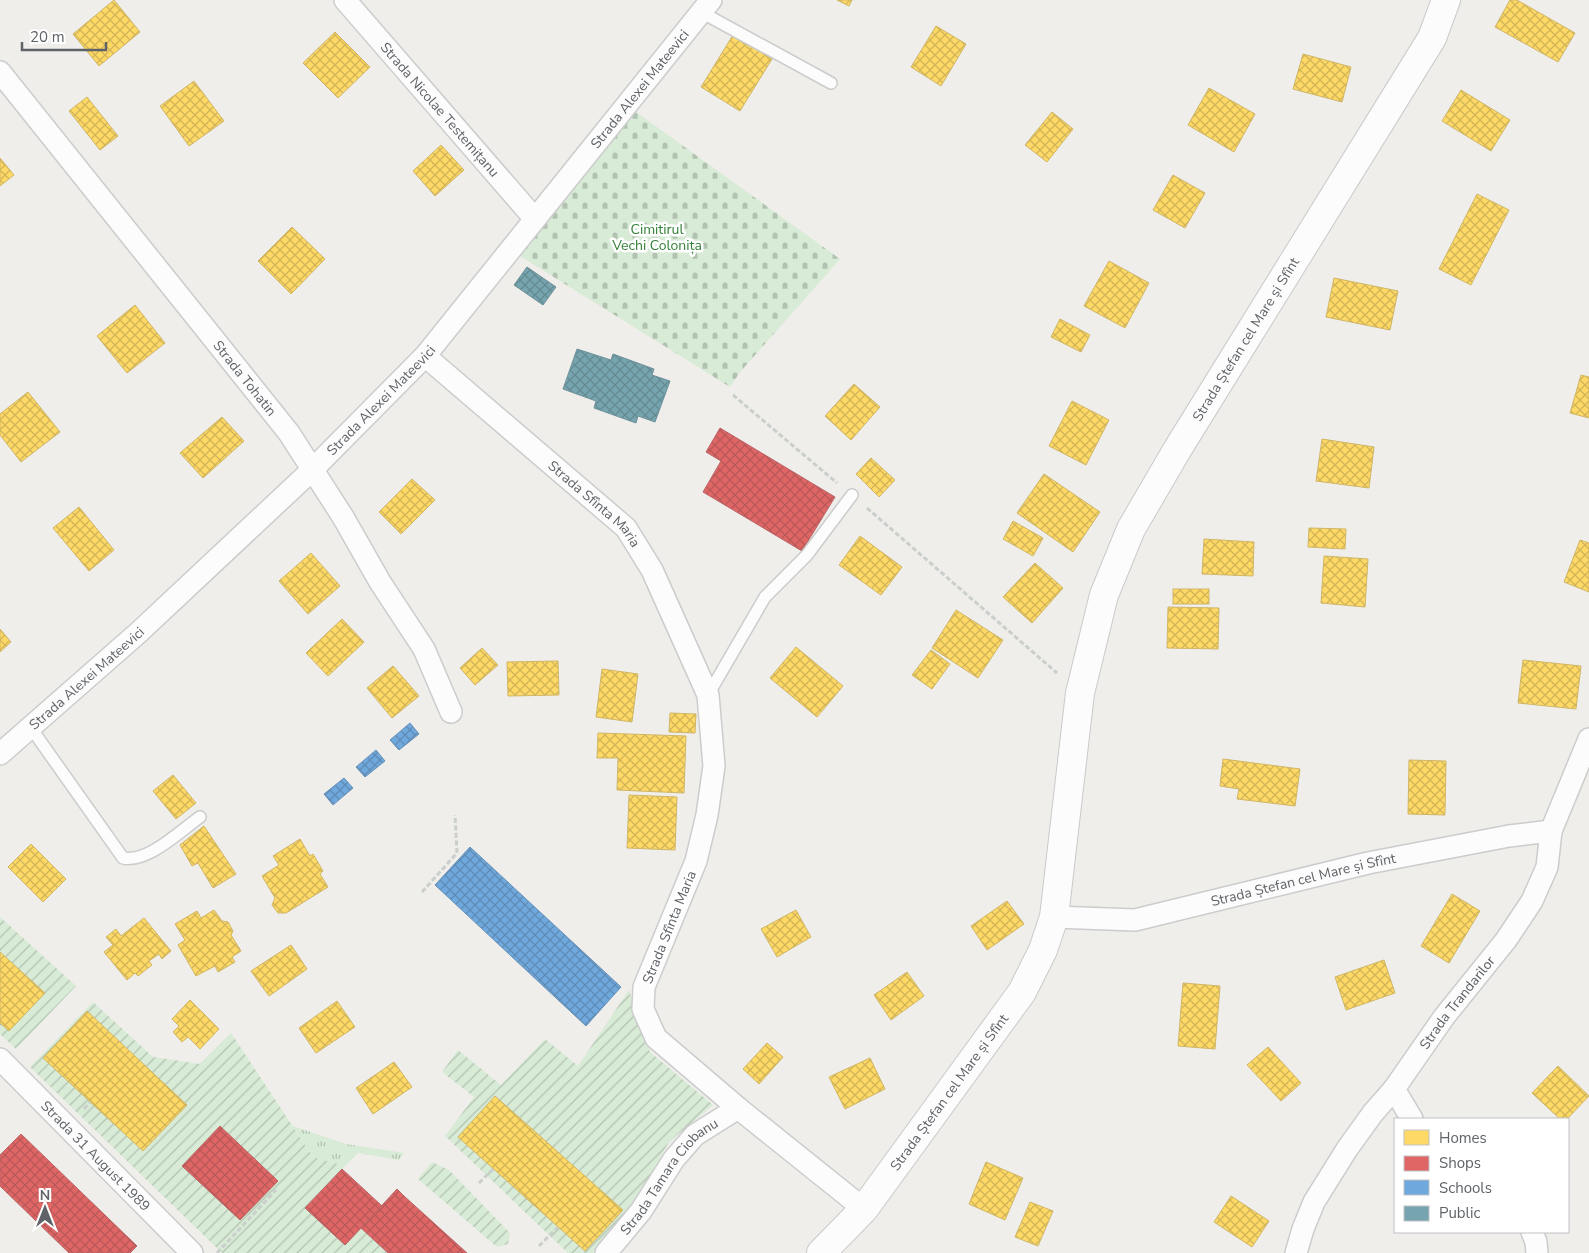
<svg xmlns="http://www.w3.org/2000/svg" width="1589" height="1253" font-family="'Nunito Sans',sans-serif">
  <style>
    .grass { fill: url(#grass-tufts) }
    .cemetery { fill: url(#cemetery-stones) }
    .garden { fill: url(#garden-furrows) }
    .homes { fill: url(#homes-cross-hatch); stroke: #cfb667 }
    .shops { fill: url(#shops-cross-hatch); stroke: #b96567 }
    .schools { fill: url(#schools-cross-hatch); stroke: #6a93b9 }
    .public { fill: url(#public-cross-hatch); stroke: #6f919a }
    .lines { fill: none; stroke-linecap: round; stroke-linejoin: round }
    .lane-casing { stroke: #cbcccc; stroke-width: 14 }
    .street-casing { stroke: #cbcccc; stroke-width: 24 }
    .secondary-casing { stroke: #cacacb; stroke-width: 30 }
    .path { stroke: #cacfcc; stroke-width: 3; stroke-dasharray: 5 2.5; stroke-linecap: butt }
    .lane { stroke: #fdfcfc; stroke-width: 11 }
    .street { stroke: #fdfcfc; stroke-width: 21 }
    .secondary { stroke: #fdfcfc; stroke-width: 28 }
    .labels { text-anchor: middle; stroke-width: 5; stroke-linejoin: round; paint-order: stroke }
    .street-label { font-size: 14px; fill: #5f6368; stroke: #fff }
    .park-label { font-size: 14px; fill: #348238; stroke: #fff }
  </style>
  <defs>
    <pattern id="grass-tufts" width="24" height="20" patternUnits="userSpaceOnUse" patternTransform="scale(1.25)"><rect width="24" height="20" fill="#d8ebd6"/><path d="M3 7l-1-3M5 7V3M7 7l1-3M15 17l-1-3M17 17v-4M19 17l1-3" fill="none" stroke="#b2c2b1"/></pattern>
    <pattern id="cemetery-stones" width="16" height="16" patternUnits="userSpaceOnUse" patternTransform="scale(1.25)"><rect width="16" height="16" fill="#d8ebd6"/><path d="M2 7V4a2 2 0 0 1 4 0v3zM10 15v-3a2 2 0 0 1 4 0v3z" fill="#b2c2b1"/></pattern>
    <pattern id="garden-furrows" width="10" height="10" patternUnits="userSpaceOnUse" patternTransform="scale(1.25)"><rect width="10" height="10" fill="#d8ebd6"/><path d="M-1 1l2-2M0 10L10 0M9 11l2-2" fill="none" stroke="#b2c2b1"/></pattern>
    <pattern id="homes-cross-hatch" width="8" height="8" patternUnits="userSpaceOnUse" patternTransform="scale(1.25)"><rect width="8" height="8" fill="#ffd966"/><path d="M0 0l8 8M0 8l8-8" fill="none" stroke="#d2b458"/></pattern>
    <pattern id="shops-cross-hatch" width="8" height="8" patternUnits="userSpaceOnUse" patternTransform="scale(1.25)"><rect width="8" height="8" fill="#e06666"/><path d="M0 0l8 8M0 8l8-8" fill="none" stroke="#b95858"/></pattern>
    <pattern id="schools-cross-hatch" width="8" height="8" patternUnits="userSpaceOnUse" patternTransform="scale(1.25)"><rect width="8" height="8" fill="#6fa8dc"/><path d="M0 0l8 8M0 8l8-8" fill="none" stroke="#5e8cb6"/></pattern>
    <pattern id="public-cross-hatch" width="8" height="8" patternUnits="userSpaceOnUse" patternTransform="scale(1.25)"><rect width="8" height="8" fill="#76a5af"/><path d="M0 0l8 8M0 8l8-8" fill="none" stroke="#648a92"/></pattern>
  </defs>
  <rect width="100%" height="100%" fill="#efeeea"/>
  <!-- grass -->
  <path class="grass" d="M293,1126L346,1144L404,1153L399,1160L358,1153L342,1169L338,1164L313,1157Z"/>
  <!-- cemetery -->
  <path class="cemetery" d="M636,112L840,259L741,371L730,387L520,256Z"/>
  <!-- garden -->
  <g class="garden">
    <path d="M0,917L76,986L16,1049L0,1034Z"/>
    <path d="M629,990L650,1052L713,1105L669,1142L627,1215L593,1253H568L445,1136L474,1097L442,1072L458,1050L501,1085L545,1039L578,1066Z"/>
    <path d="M93,1002L153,1057L200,1064L231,1033L313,1157L338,1164L342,1169L305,1208L345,1245L361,1228L388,1253H222L30,1067Z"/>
    <path d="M432,1162L449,1170L510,1233L508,1244L497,1247L418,1179Z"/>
  </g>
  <!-- homes -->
  <g class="homes">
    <path d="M114,0L140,32L99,66L73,34Z"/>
    <path d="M837,0H852L849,6Z"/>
    <path d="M1510,0H1517L1575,33L1558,62L1495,27Z"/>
    <path d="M936,26L966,44L941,86L911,67Z"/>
    <path d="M335,32L370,67L338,98L303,63Z"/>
    <path d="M733,35L772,59L740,111L701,87Z"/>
    <path d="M1303,54L1351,67L1342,102L1293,89Z"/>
    <path d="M194,81L224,121L189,146L160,106Z"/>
    <path d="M1209,88L1255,114L1234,152L1188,125Z"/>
    <path d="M1461,90L1510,120L1491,151L1442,121Z"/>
    <path d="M87,97L118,136L100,150L69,111Z"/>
    <path d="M1052,112L1073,129L1047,162L1025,145Z"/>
    <path d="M441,145L464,170L435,196L413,171Z"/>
    <path d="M0,158L14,175L0,186Z"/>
    <path d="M1173,175L1205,193L1185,228L1153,210Z"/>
    <path d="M1477,194L1509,210L1471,285L1439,269Z"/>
    <path d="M292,227L325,259L291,294L258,261Z"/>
    <path d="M1109,261L1149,283L1125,328L1084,306Z"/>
    <path d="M1334,278L1398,291L1390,330L1326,317Z"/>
    <path d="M135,305L165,343L127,373L97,336Z"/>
    <path d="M1060,319L1090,335L1081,352L1051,337Z"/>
    <path d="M1581,375L1589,377V418L1570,413Z"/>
    <path d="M854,384L880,407L851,440L825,416Z"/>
    <path d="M28,392L60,432L21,462L0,435V414Z"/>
    <path d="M1072,401L1109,420L1086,465L1049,446Z"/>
    <path d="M222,417L244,441L203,478L180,453Z"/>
    <path d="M1322,439L1374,447L1369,488L1316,481Z"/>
    <path d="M871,458L895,480L879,497L856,474Z"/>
    <path d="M1044,474L1100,512L1073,552L1017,513Z"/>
    <path d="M412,479L435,500L401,534L379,512Z"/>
    <path d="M79,507L114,550L89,571L53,528Z"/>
    <path d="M1013,521L1043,538L1033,556L1003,539Z"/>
    <path d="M1309,528L1346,529L1345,549L1308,547Z"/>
    <path d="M860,536L902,567L881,595L839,565Z"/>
    <path d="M1204,539L1254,542L1253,576L1202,574Z"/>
    <path d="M1580,540L1589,543V592L1564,582Z"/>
    <path d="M311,553L340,586L308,614L279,581Z"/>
    <path d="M1324,556L1368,559L1365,607L1321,603Z"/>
    <path d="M1035,563L1063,588L1032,623L1003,597Z"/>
    <rect x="1173" y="589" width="36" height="15"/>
    <path d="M1168,607L1219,608L1218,649L1167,648Z"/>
    <path d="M956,610L1003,640L978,678L932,648Z"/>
    <path d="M342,619L364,642L328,676L306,653Z"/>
    <path d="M0,629L11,642L0,652Z"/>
    <path d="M796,647L843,686L817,717L770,678Z"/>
    <path d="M482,648L498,665L475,685L460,668Z"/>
    <path d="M931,650L950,664L932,689L912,675Z"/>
    <path d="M1523,660L1581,666L1576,709L1518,703Z"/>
    <path d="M558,661L559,695L508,696L507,662Z"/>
    <path d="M393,666L419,696L392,718L367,688Z"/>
    <path d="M602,669L638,674L632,722L596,717Z"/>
    <path d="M670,713L696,714L695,733L669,732Z"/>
    <path d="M598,733L686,736L684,793L617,790L618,758H597Z"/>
    <path d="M1223,759L1300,769L1295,806L1237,799L1239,789L1220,786Z"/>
    <path d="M1409,760L1446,761L1445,815L1408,814Z"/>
    <path d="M173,775L196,803L176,819L153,791Z"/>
    <path d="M629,795L677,797L675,850L627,848Z"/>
    <path d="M204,826L236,874L213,888L198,863L192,866L180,845Z"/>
    <path d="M300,839L310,856L313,854L323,871L320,874L328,887L286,913H278L272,905L275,898L262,876L279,865L273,856Z"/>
    <path d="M31,844L66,879L43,902L8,867Z"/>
    <path d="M1452,894L1480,911L1449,963L1421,946Z"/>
    <path d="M1007,901L1024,924L987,950L971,926Z"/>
    <path d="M214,910L222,921L228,922L233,931L231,935L241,951L232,957L235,962L218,972L215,966L196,976L178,945L185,940L175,924L197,911L201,918Z"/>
    <path d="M796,910L811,937L777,957L761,929Z"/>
    <path d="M144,918L171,951L162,959L159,954L149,961L152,965L138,976L135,973L127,980L104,952L113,945L106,937L116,929L121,936Z"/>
    <path d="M291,945L307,969L269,996L251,971Z"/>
    <path d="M0,952L45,993L9,1031L0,1023Z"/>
    <path d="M1384,960L1395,993L1346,1010L1335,977Z"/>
    <path d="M907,972L924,996L891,1020L874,995Z"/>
    <path d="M1183,983L1220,986L1215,1049L1178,1046Z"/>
    <path d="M190,1000L219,1029L200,1049L188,1037L182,1042L173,1032L179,1026L172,1019Z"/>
    <path d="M337,1001L355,1027L316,1053L299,1028Z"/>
    <path d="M87,1011L187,1105L143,1151L43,1058Z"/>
    <path d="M767,1043L783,1057L759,1084L743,1069Z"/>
    <path d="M1268,1047L1301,1083L1281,1101L1247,1065Z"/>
    <path d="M870,1058L885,1089L845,1109L829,1077Z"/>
    <path d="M394,1062L412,1087L373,1114L356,1088Z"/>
    <path d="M1558,1066L1589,1096L1567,1119H1560L1532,1093Z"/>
    <path d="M495,1096L623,1210L585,1251L458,1137Z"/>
    <path d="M986,1162L1023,1178L1005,1220L969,1204Z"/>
    <path d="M1231,1196L1269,1221L1252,1247L1214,1222Z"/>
    <path d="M1030,1202L1053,1211L1038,1246L1015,1237Z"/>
  </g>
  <!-- shops -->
  <g class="shops">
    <path d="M720,428L835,497L802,551L703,492L721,461L706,452Z"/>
    <path d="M220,1126L278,1181L240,1220L182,1166Z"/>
    <path d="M21,1134L137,1246L130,1253H69L0,1186V1155Z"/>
    <path d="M342,1169L382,1206L345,1245L305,1208Z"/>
    <path d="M397,1189L404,1196L467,1253H388L361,1228Z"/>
  </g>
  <!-- schools -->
  <g class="schools">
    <path d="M410,723L419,734L399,750L390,740Z"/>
    <path d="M376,750L385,761L365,777L356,767Z"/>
    <path d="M344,778L353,788L333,805L324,794Z"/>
    <path d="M470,847L621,987L586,1026L435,885Z"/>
  </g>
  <!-- public -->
  <g class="public">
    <path d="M527,267L556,287L543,305L514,285Z"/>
    <path d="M577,349L611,360L613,354L654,369L652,375L670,381L655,422L638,416L636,423L594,408L596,401L563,389Z"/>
  </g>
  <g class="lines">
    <defs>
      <g id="lane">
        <path d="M701,12L831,83"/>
        <path d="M708,695L765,597L807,555L852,495"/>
        <path d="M31,728L123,858C148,863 180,831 200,817"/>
      </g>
      <g id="street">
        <path id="s1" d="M345,0L535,219"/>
        <path id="s2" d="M0,72L289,433L343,517L380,582L424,649L451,712"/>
        <path id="s3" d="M425,356L626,528L652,570L708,695L714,766L707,815L696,861L644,987L643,1009L656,1038L738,1108L864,1209"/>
        <path id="s4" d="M0,754L138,633L312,470L425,356L711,0"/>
        <path id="s5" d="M1054,917L1135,920L1368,863L1509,836L1551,831"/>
        <path id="s6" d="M0,1059L192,1253"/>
        <path d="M1394,1089L1412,1119"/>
        <path d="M1532,1232L1536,1242L1537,1253"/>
        <path id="s7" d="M606,1253L641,1211L674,1159L695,1135L738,1108"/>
        <path id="s8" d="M1296,1253L1303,1229L1314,1202L1347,1149L1373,1113L1394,1089L1444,1017L1506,940L1532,901L1547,867L1551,831L1589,739"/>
      </g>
      <g id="secondary">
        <path id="s9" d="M821,1253L864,1209L1022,992L1043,950L1054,917L1080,693L1104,595L1131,529L1177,450L1432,38L1446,0"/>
      </g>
    </defs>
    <!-- lane casing -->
    <use href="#lane" class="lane-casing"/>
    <!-- street casing -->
    <use href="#street" class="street-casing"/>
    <!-- secondary casing -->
    <use href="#secondary" class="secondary-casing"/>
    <!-- path -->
    <g class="path">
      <path d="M733,395L837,483"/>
      <path d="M867,508L1057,673"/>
      <path d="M422,892L457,853L455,815"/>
      <path d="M84,1109L90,1102"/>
      <path d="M479,1183L493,1169"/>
      <path d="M539,1246L558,1227"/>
      <path d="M217,1253L276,1190"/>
    </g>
    <!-- lane -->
    <use href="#lane" class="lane"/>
    <!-- street -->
    <use href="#street" class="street"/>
    <!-- secondary -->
    <use href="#secondary" class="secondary"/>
  </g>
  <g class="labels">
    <!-- street labels -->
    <g class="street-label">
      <text dy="5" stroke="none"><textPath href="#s4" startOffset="925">Strada Alexei Mateevici</textPath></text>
      <text dy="5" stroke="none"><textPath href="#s1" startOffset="145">Strada Nicolae Testemițanu</textPath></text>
      <text dy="5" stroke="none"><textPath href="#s9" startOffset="1031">Strada Ștefan cel Mare și Sfînt</textPath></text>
      <text dy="5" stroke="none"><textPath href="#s2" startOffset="392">Strada Tohatin</textPath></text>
      <text dy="5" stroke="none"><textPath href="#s4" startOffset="520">Strada Alexei Mateevici</textPath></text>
      <text dy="5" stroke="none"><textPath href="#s3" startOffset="225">Strada Sfînta Maria</textPath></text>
      <text dy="5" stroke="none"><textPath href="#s4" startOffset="115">Strada Alexei Mateevici</textPath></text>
      <text dy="5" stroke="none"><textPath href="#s5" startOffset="254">Strada Ștefan cel Mare și Sfînt</textPath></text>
      <text transform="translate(669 927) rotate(-68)" y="5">Strada Sfînta Maria</text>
      <text dy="5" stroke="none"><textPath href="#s8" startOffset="300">Strada Trandarilor</textPath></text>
      <text dy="5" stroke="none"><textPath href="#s9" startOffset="206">Strada Ștefan cel Mare și Sfînt</textPath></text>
      <text dy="5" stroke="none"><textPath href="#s6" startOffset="136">Strada 31 August 1989</textPath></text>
      <text dy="5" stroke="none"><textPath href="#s7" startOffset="100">Strada Tamara Ciobanu</textPath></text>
    </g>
    <!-- park labels -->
    <g class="park-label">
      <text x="657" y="234">Cimitirul<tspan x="657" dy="16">Vechi Colonița</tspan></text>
    </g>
  </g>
  <!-- legend -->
  <rect x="1394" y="1118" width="175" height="115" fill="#ffffff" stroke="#bfc1c3"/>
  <rect x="1404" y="1130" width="25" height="15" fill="#ffd966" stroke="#bfc1c3"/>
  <text x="1439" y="1143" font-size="15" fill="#5f6368">Homes</text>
  <rect x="1404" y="1156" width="25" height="15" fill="#e06666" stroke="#bfc1c3"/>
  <text x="1439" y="1168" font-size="15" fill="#5f6368">Shops</text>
  <rect x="1404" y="1180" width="25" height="15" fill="#6fa8dc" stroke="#bfc1c3"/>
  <text x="1439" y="1193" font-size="15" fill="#5f6368">Schools</text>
  <rect x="1404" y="1206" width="25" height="15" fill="#76a5af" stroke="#bfc1c3"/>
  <text x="1439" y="1218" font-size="15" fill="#5f6368">Public</text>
  <!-- north arrow -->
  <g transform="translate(45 1208)" stroke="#ffffff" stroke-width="4" paint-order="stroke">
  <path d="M0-4L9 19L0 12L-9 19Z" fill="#5f6368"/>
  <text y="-8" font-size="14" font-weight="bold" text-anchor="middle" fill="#5f6368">N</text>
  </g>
  <!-- scale -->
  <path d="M22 42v8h84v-8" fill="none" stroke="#5f6368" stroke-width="2.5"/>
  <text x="30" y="42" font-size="15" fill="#5f6368" stroke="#ffffff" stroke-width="4" paint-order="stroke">20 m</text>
</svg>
